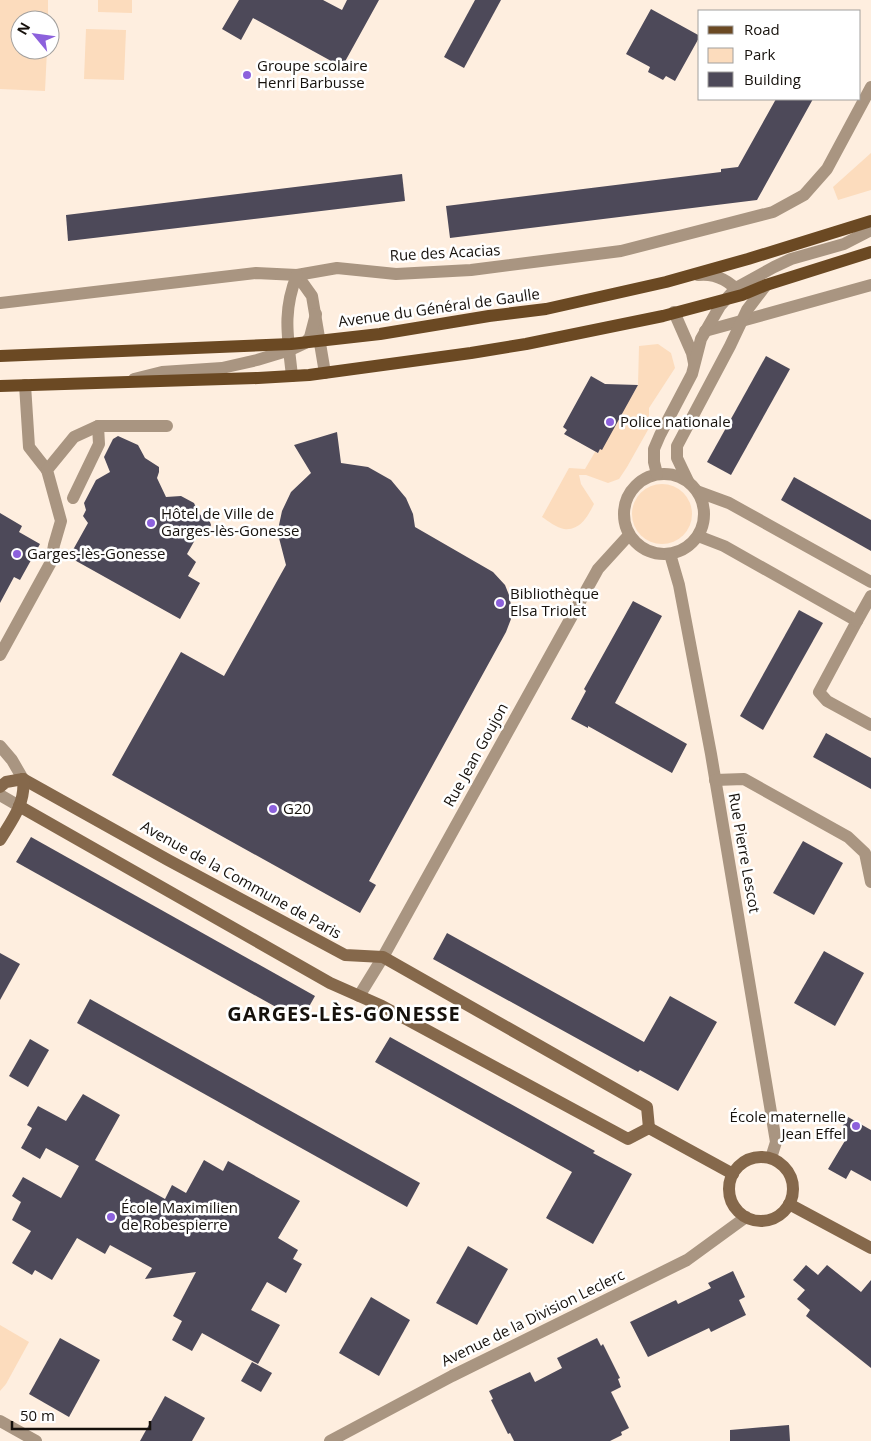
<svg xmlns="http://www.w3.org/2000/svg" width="871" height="1441" font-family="'Open Sans',sans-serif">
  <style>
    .green { fill: #fcdcbd }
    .building { fill: #4d4959 }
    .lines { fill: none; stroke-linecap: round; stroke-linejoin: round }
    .street { stroke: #a99581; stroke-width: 12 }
    .secondary { stroke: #85684b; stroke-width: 12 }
    .primary { stroke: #6b4923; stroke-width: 12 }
    .poi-dot { fill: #8c61dc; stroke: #fff; stroke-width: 2 }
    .labels { text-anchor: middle; stroke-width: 5; stroke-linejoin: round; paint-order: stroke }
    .poi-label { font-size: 15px; fill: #16110c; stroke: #fff; text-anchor: start }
    .street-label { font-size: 15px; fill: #16110c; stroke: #fff }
    .district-label { font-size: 20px; font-weight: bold; letter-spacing: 1px; fill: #16110c; stroke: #fff }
  </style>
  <rect width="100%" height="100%" fill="#feeedf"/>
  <!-- green -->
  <g class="green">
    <path d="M0,0H48V20H20V50H47L45,91L0,89Z"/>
    <path d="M98,0H132V13L98,12Z"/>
    <path d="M86,29L126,30L124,80L84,79Z"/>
    <path d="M871,153V190L838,200L833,187Z"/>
    <path d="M658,344L671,353L675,368L649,408V428L627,467L619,479L608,483L586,475H579L581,484L594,504C588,516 580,531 564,529C557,528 548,521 542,517L569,468L585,469L595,452L598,453L631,393L633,394L638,385L639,346Z"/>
    <circle cx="662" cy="514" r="30"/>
    <path d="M0,1325L29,1342L6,1384L0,1391Z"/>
  </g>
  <!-- building -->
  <g class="building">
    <path d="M239,0H323L342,10L347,0H379L342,67L253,18L241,40L222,29Z"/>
    <path d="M475,0H501L464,68L444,57Z"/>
    <path d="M651,9L700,36L675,81L666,76L663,80L648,72L650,67L626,54Z"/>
    <path d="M776,99H813L757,200L450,238L446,206L721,172V169L738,167Z"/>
    <path d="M402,174L405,201L68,241L66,215Z"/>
    <path d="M766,356L790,369L731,475L707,462Z"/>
    <path d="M591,376L605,384L638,385L602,450L600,449L598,453L564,434L567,430L563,427Z"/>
    <path d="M337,432L341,463L368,467L391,480L406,498L413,514L415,527L493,572L505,585L509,595L511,605V619L506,632L369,881L376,885L360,913L112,775L181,652L224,676L286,565L279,538V525L282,511L291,492L311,473L294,445Z"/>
    <path d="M118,436L138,445L145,458L159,467V472L157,478L166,497L181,496L194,503L199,514L208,519L210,522L211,525L207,534L196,538L187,554L196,562L188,576L200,583L180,619L69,557L88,523L83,516L86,510L84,503L96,480L110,472L104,457L113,439Z"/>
    <path d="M794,477L871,520V551L781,500Z"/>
    <path d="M0,513L22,526L19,532L40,544L20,580L14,577L0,603Z"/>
    <path d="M633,601L662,616L615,703L687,744L672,773L588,726V728L571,719L586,691L584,689Z"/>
    <path d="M799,610L823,623L763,730L740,716Z"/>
    <path d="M826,733L871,758V789L813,757Z"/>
    <path d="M31,837L315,996L301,1021L16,862Z"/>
    <path d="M803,841L843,863L814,915L773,893Z"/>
    <path d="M447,933L644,1042L670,996L717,1022L678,1091L640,1070L638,1072L433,959Z"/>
    <path d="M824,951L864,973L835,1026L794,1003Z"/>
    <path d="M0,953L20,964L0,1000Z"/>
    <path d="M90,999L420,1183L407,1207L77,1023Z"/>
    <path d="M390,1037L595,1151L593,1153L632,1174L593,1244L546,1218L572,1172L375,1062Z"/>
    <path d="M30,1039L49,1050L28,1087L9,1076Z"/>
    <path d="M83,1094L120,1115L95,1160L165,1199L172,1185L186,1193L204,1160L223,1171L228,1161L300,1201L278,1238L298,1250L293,1259L302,1264L286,1293L267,1282L251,1310L280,1325L258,1364L202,1333L192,1351L172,1340L182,1321L173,1316L196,1272L145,1279L152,1268L110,1245L105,1254L77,1238L52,1280L35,1270L32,1275L12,1263L31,1231L12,1220L21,1202L12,1196L23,1177L61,1198L79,1166L46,1148L40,1159L21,1148L32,1128L27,1125L38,1106L66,1121Z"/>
    <path d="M848,1117L871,1130V1181L851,1170L846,1179L828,1169L846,1139L838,1134Z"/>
    <path d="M468,1246L508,1269L477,1325L436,1303Z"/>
    <path d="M806,1265L818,1275L827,1265L861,1292L871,1280V1368L806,1316L810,1310L797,1299L805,1290L793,1280Z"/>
    <path d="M733,1271L745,1297L739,1300L746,1315L711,1332L709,1328L648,1357L630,1322L676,1300L678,1304L711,1288L708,1283Z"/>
    <path d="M371,1297L410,1320L379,1376L339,1353Z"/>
    <path d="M60,1338L100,1360L69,1417L29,1394Z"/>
    <path d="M597,1338L601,1346L603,1344L620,1378L618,1379L621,1387L611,1392L629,1428L621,1432L622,1435L610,1441H514L510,1433L508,1434L491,1400L493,1399L489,1391L530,1372L535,1382L562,1368L557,1358Z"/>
    <path d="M252,1362L272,1373L261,1392L241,1381Z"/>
    <path d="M165,1396L205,1418L192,1441H140Z"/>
    <path d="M789,1425L790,1441H730V1430Z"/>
  </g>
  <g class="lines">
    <!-- street -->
    <g class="street">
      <path d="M297,275L312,296L325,373"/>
      <path d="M698,275C715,273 729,280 741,294"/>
      <path d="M0,303L256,273L297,275L337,268L396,274L471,270L621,251L773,212L804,195L827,169L871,87"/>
      <path d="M674,312L692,353L694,363"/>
      <path d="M705,331L871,285"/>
      <path d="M292,376C288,338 282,312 297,275"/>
      <path d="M134,379L162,372L222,368L257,360L290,350L305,343L310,337L316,314"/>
      <path d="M25,385L29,447L47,470"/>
      <circle cx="664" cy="514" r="40"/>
      <path d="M657,474L654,462V449L660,435L692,374L701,339L720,306L736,288L774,267L791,259L844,244L871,230"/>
      <path d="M688,481L677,458V446L730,346L747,310L766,285"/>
      <path d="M699,492L729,503L871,582"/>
      <path d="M73,498L99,444L98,426"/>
      <path d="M698,536L724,546L857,621L819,692L827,701L871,725"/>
      <path d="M670,554L679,585L711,754L776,1142L771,1158"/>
      <path d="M857,621L871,596"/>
      <path d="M0,655L51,562L54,545L61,521L47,470L74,437L98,426H167"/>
      <path d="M0,746L12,760L23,779"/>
      <path d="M715,780L744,779L848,837L865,853L871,882"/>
      <path d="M0,795L19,806"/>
      <path d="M359,996L383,957L598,569L629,535"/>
      <path d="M0,1421L36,1441"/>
      <path d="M330,1441L452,1376L687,1260L746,1217"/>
    </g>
    <!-- secondary -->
    <g class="secondary">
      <path d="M23,779L168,860L345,955L383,957L647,1107L649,1128"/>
      <path d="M0,787L6,782L23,779"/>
      <path d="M19,806L330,983L382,1006L628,1139L649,1128"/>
      <path d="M0,840C12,820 26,803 23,779"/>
      <path d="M649,1128L733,1174"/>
      <circle cx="761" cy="1189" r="32"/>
      <path d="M789,1204L871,1248"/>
    </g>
    <!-- primary -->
    <g class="primary">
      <path d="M0,356L291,344L380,334L489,316L546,309L666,282L748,259L871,221"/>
      <path d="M0,386L258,378L309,375L471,353L526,344L663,316L742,295L766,285L871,252"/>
    </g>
  </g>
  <!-- markers -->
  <g class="poi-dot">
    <circle cx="247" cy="75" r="5"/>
    <circle cx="610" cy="422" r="5"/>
    <circle cx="151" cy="523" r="5"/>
    <circle cx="17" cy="554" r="5"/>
    <circle cx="500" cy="603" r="5"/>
    <circle cx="273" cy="809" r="5"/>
    <circle cx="856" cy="1126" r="5"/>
    <circle cx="111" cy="1217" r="5"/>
  </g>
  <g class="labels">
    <!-- poi labels -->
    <g class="poi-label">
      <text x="257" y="71">Groupe scolaire<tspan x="257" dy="17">Henri Barbusse</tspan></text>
      <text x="620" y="427">Police nationale</text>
      <text x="161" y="519">Hôtel de Ville de<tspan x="161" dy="17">Garges-lès-Gonesse</tspan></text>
      <text x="27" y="559">Garges-lès-Gonesse</text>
      <text x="510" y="599">Bibliothèque<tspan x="510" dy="17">Elsa Triolet</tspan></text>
      <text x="283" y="814">G20</text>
      <text x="846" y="1122" text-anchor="end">École maternelle<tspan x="846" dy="17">Jean Effel</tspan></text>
      <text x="121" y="1213">École Maximilien<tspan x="121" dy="17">de Robespierre</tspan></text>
    </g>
    <!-- street labels -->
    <g class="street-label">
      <text transform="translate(445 253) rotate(-3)" y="5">Rue des Acacias</text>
      <text transform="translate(439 308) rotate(-8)" y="5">Avenue du Général de Gaulle</text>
      <text transform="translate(476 755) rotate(-61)" y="5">Rue Jean Goujon</text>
      <text transform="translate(744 853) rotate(80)" y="5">Rue Pierre Lescot</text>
      <text transform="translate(241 880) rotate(29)" y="5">Avenue de la Commune de Paris</text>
      <text transform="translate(533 1318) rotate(-26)" y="5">Avenue de la Division Leclerc</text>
    </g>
    <!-- district labels -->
    <g class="district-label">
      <text x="344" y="1021">GARGES-LÈS-GONESSE</text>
    </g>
  </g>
  <!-- legend -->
  <rect x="698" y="10" width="162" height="90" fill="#ffffff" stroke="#a2a09e"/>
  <rect x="708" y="26" width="25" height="8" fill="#6b4923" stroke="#a2a09e"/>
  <text x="744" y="35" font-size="15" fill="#16110c">Road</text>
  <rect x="708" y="48" width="25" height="15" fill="#fcdcbd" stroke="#a2a09e"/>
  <text x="744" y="60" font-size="15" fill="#16110c">Park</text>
  <rect x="708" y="72" width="25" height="15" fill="#4d4959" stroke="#a2a09e"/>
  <text x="744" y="85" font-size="15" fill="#16110c">Building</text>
  <!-- north arrow -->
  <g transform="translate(35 35) rotate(299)"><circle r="24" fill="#ffffff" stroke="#a2a09e"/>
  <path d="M0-4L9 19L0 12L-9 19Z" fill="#8c61dc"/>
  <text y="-8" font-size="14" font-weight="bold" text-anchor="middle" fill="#16110c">N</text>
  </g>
  <!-- scale -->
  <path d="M12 1421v8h138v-8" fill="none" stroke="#16110c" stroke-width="2.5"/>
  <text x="20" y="1421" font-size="15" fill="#16110c" stroke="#ffffff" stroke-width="4" paint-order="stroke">50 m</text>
</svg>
